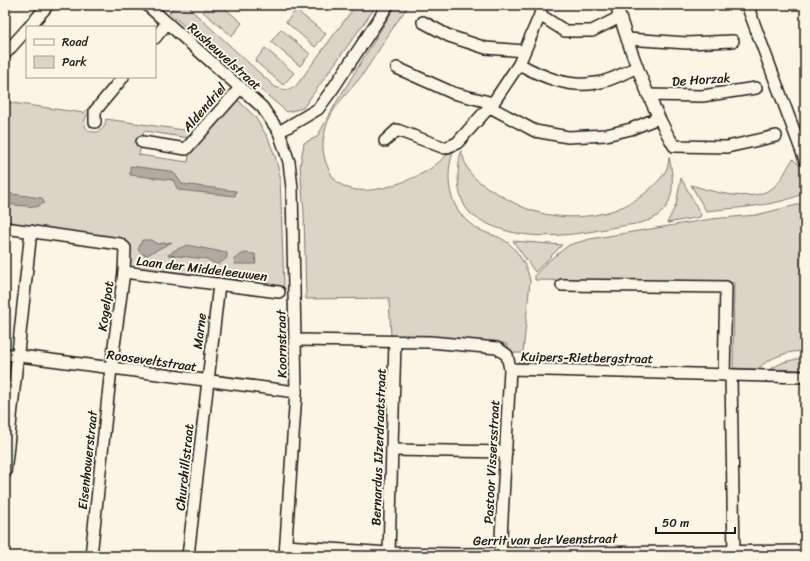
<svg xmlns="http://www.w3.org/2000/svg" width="810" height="561" font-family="Sriracha,sans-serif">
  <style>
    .green { fill: #dbd5c8; stroke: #7c7872 }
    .water { fill: #b0aba1; stroke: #75726c }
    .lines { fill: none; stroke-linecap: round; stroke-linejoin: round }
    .minor-casing { stroke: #1c1c1c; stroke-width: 14 }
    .minor { stroke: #fcf5e5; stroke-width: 11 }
    .labels { text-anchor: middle; stroke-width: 4; stroke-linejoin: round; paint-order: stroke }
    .street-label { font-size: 13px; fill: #1c1c1c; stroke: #fcf5e5 }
  </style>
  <rect width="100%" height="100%" fill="#fcf5e5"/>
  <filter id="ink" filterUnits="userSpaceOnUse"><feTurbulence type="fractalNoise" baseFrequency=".025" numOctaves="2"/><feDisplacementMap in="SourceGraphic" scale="8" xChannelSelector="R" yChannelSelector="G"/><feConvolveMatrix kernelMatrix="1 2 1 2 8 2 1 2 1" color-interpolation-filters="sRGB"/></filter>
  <g filter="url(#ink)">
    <!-- green -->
    <g class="green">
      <path d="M175,5H193L190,9L275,87L286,90L296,86L356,5H377L303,108L287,112L169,13Z"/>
      <path d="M208,5H221L242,23L232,36L203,12Z"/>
      <path d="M396,5H409C392,27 379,51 363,74C349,93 330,107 325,131C321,146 323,158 330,172C346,205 398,186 423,173C434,168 444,157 454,149C444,177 448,208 473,226C482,233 494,234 504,240C516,247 528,267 530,281L523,353H511L507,344L497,342L391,337L389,298L306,299L304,212L300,166L304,143L317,137L336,103Z"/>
      <path d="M296,10L326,34L315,47L286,22Z"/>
      <path d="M281,29L310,54L300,66L271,42Z"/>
      <path d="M265,48L294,73L283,85L255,61Z"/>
      <path d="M237,99L255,117L268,138L275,156L280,176L284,288L134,269L129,264L130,246L121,239L5,224V102L84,113L90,106L92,109C70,132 105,142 106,119L191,131L189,138L144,131L139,155L188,162L189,155Z"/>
      <path d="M461,151C464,158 465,165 469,171C475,181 490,189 500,195C510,201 521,207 533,211C571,223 620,217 650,189C660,180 669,171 669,157C673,174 676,198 662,212C650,224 632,224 616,227C574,235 528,243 488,224C482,221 474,217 470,213C455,197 457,170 461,151Z"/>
      <path d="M793,159L805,171V192C783,206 733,208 706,211L691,185C714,192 756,205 776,185C784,177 787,167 793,159Z"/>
      <path d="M681,178L701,215L700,217L667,223L676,205Z"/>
      <path d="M805,203V351C789,351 769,357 758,369L733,368L734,283L535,280V275L546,263L569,245L590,239L711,219L756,215Z"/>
      <path d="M513,241L562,245L535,272Z"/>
      <path d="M797,359H805V370L770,369L784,362Z"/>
    </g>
    <!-- water -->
    <g class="water">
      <path d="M130,166L170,171L175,174L182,184L236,191L235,196L178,190L173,180L130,175Z"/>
      <path d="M5,193L42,198L44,203L36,207L5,204Z"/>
      <path d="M142,240H151L157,244L172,242L147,255L142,254L138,250Z"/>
      <path d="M187,245L227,253V258L219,264H215L207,259L168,255L172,253L173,251Z"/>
      <path d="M244,253L255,254L256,264H235L234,259Z"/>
    </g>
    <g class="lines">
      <defs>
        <g id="minor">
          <path d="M147,5L262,107L279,132L289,162L292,188L296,392L285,556"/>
          <path d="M747,5L805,160"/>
          <path d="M540,15L565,31H592L620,17L616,5"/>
          <path d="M620,17C634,62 650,105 674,146L727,147L776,136"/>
          <path d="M423,22L449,36L486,48L524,51"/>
          <path d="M29,27L48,5"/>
          <path d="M155,38L167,23"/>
          <path d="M627,39L687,43L733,41"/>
          <path d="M5,54L27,29"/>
          <path d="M519,64C543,77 568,88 596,83C611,81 624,73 637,67"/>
          <path d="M397,68L453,93L493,103"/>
          <path d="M648,95L702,96L756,88"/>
          <path d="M490,107L535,131L568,137L606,135L631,129L658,118"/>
          <path d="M95,122V111L123,77"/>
          <path d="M279,132L318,109L334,87L388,5"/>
          <path d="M385,141L397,130L445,148L457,143L493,103L519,64L540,15L542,5"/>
          <path d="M142,142L186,149L241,87"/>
          <path d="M5,228L120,244L125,248L124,272L279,292"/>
          <path d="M562,285L726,287L724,375"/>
          <path d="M296,340L430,342L497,348L507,355L510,369L805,377"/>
          <path d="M5,354L296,392"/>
          <path d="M731,375L734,556"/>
          <path d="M392,450L506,452"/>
          <path d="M5,473L31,231"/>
          <path d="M286,546L389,553L458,554L805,551"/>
          <path d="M389,553L395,342"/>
          <path d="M91,556L111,368L124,272"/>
          <path d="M188,556L219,284"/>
          <path d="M500,556L510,369"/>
        </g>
      </defs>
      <!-- minor casing -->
      <use href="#minor" class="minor-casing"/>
      <!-- minor -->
      <use href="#minor" class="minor"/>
    </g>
  </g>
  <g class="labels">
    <!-- street labels -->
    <g class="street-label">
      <text transform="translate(225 56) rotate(42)" y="5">Rusheuvelstraat</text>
      <text transform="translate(701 79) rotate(-4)" y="5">De Horzak</text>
      <text transform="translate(204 107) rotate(-49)" y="5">Aldendriel</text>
      <text transform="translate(202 268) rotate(7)" y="5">Laan der Middeleeuwen</text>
      <text transform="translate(105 306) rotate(-82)" y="5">Kogelpot</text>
      <text transform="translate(199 331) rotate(-83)" y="5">Marne</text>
      <text transform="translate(281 344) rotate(-91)" y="5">Koornstraat</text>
      <text transform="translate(587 357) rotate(1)" y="5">Kuipers-Rietbergstraat</text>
      <text transform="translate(152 360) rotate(8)" y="5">Rooseveltstraat</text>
      <text transform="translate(378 447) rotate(-88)" y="5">Bernardus IJzerdraatstraat</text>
      <text transform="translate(87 460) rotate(-84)" y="5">Eisenhowerstraat</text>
      <text transform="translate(491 462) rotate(-87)" y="5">Pastoor Vissersstraat</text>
      <text transform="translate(184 467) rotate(-84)" y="5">Churchillstraat</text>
      <text transform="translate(545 539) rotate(-1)" y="5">Gerrit van der Veenstraat</text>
    </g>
  </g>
  <!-- margin -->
  <rect width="810" height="561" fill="none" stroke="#fcf5e5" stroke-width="20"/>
  <rect x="10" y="10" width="790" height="541" fill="none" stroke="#1c1c1c" stroke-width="1.5" filter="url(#ink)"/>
  <!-- legend -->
  <rect x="26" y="26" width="130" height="52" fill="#fcf5e5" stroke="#a29e95"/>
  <rect x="34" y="39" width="20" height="6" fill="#fcf5e5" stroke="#a29e95"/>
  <text x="62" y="46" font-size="12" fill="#1c1c1c">Road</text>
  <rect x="34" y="56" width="20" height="12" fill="#dbd5c8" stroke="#a29e95"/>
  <text x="62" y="66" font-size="12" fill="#1c1c1c">Park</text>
  <!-- scale -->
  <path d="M656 527v6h79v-6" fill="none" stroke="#1c1c1c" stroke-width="2"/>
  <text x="662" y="527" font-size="12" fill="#1c1c1c" stroke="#fcf5e5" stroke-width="3" paint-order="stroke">50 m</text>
</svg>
